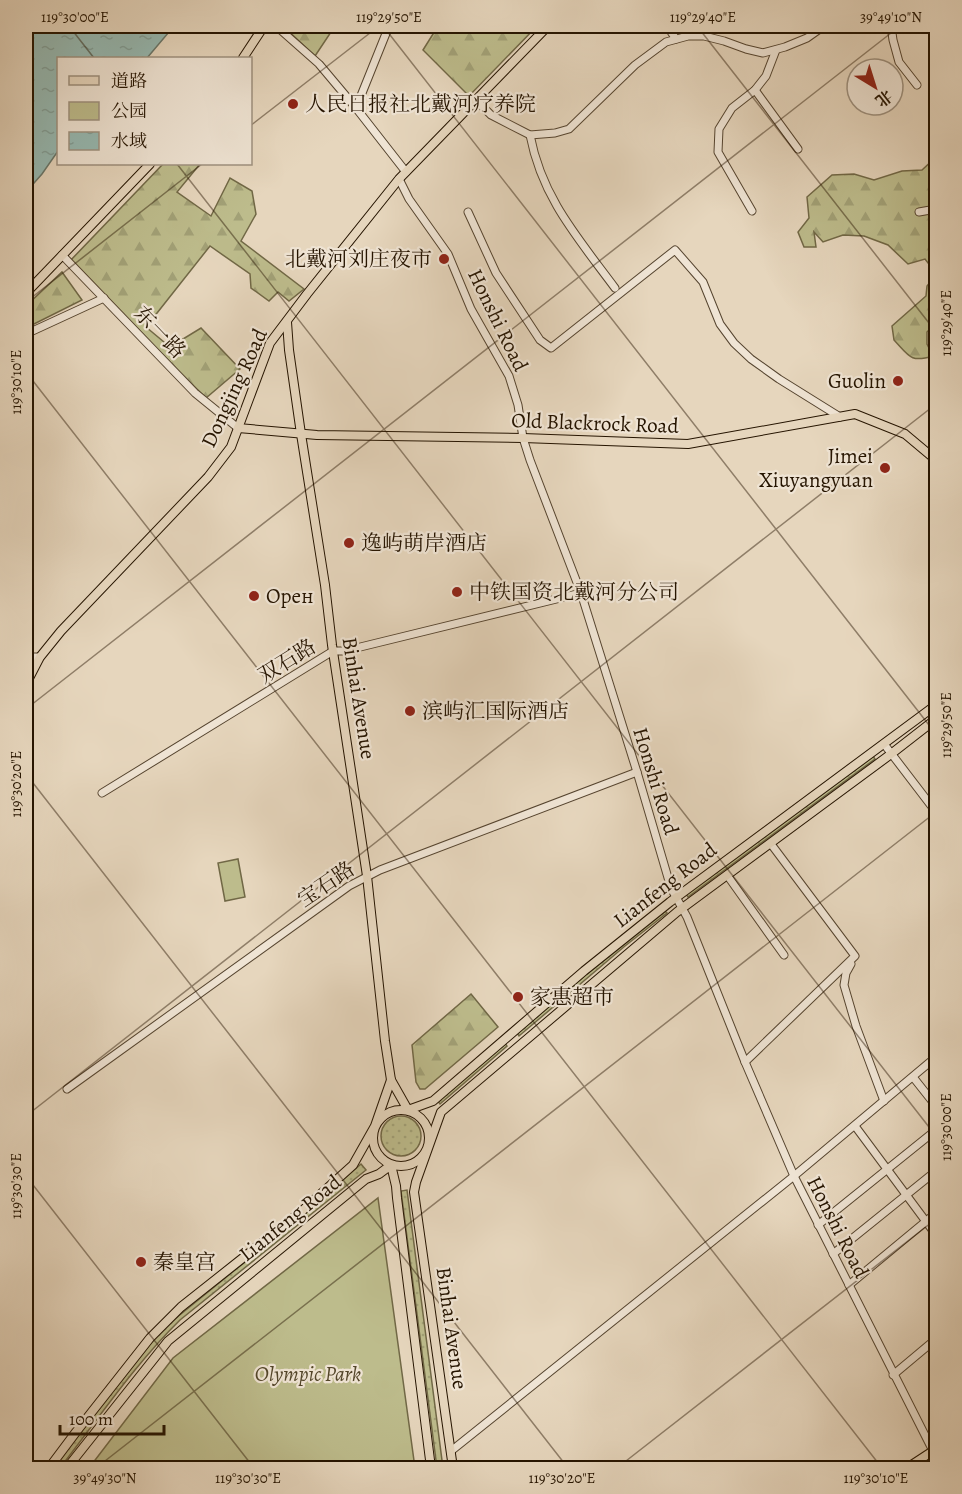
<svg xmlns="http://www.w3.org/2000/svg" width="962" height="1494" font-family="Alegreya,'Noto Serif SC',serif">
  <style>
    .grass { fill: url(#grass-dots); stroke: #716846; stroke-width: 1.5 }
    .forest { fill: url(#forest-firs); stroke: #716846; stroke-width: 1.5 }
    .park { fill: #bdbc8c; stroke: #716846; stroke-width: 1.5 }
    .water { fill: url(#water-ripples); stroke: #69776b; stroke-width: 1.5 }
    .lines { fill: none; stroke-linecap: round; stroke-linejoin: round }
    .minor-casing { stroke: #55442f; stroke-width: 9 }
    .major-casing { stroke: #251400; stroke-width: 10 }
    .minor { stroke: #efe4d4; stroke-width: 7 }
    .major { stroke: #e6d6bd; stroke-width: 8 }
    .ticks { fill: none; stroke: #251400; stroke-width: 1.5; stroke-opacity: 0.45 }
    .poi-dot { fill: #8f2418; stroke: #efe4d4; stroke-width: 2 }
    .labels { text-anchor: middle; stroke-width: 4.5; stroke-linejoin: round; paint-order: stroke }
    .poi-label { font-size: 21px; fill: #251400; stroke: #efe4d4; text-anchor: start }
    .street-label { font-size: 21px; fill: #251400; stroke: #efe4d4 }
    .park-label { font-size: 21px; font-style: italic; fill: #53462a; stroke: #efe4d4 }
    .neatline { fill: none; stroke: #251400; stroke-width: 2 }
    .ticks-label { font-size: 15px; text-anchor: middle; fill: #251400 }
  </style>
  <defs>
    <pattern id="grass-dots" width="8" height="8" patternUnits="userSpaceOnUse" patternTransform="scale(1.5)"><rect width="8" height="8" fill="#bdbc8c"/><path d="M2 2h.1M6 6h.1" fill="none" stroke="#a2a177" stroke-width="1.8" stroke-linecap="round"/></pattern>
    <pattern id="forest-firs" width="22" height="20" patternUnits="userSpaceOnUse" patternTransform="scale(1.5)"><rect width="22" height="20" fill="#bdbc8c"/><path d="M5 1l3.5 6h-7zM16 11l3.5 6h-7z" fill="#a2a177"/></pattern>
    <pattern id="water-ripples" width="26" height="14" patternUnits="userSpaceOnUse" patternTransform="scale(1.5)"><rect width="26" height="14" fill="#96b9b2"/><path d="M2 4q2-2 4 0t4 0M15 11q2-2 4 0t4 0" fill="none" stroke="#819e97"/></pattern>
  </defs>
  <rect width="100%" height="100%" fill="#e6d6bd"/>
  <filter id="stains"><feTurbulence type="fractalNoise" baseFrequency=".00333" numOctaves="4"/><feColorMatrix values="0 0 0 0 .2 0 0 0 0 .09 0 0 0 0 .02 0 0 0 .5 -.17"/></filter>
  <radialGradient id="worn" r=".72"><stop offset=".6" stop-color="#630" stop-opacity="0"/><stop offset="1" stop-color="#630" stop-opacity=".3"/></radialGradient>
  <!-- grass -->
  <g class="grass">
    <path d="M873,756L875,759L688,897L686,894Z"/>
    <path d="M665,911L667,913L625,946L519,1036L517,1033L623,943Z"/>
    <path d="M505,1043L507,1046L440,1104L437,1100Z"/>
    <circle cx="401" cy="1136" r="20"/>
    <path d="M361,1164L366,1170L180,1320C136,1363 98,1419 60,1468H53L138,1358L158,1334L176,1318L299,1218Z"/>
    <path d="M407,1190L443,1468H437L401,1191Z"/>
  </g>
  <!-- forest -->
  <g class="forest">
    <path d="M283,26H335L315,56Z"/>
    <path d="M438,26H537L469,96L423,50Z"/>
    <path d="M936,157V273L925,259L908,264L888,245L864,236L843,235L823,242L814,232L816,247H804L798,232L809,218L807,197L832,175L854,174L874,180L902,171L922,170Z"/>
    <path d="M163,164H200L177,192L211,216L230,178L252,191L256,214L241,241L304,289L289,301L278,292L269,301L251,288L250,274L210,246L146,327L170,347L201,328L240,369L206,398L69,262Z"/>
    <path d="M62,272L82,300L26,328V306Z"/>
    <path d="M936,275V323L927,332V344L933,356C910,363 909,356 894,340L892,326L926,296L927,286Z"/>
    <path d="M471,994L498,1027L425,1089H420L416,1082L412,1045Z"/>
  </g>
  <!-- park -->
  <g class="park">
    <path d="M238,859L245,897L225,901L218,863Z"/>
    <path d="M378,1198L415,1468H89L173,1358Z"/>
  </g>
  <!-- water -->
  <path class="water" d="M26,26H174L147,58H58V151L42,174L26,192Z"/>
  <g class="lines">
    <defs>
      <g id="minor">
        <path d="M276,26L319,64L356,108L406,172"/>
        <path d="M667,26L676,39"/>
        <path d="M891,26L893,40L899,62L917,85"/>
        <path d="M755,90L798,149"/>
        <path d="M476,100L491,115L530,135L555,133L569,129L635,65L666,42L688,36H704L724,41L746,49L763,53L785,47L807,38L824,26"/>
        <path d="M356,108L389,26"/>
        <path d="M530,135C542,198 578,238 615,288"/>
        <path d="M399,179L409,199L448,254L471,309L509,376L518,405L523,438L530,460L581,593L637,772L671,888L687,917L745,1062L794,1176L933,1451"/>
        <path d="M752,211L718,152L719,129L732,108L755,90L766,76L776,50"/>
        <path d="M468,212L496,273L540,340L551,348L675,250L703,282L720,324L734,343L751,359L779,379L840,417"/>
        <path d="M919,212L936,209"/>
        <path d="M62,255L195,393L238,428"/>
        <path d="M26,334L104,298"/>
        <path d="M26,657H40"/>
        <path d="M884,744L936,812"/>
        <path d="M102,793L333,651H344L581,593"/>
        <path d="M727,875L784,955"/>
        <path d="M851,964L846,973L844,985L856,1026L884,1101"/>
        <path d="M745,1062L855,956L771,844"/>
        <path d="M913,1077L936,1106"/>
        <path d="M67,1089L349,886L380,870L637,772"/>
        <path d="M855,1126L936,1235"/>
        <path d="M818,1225L936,1130"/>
        <path d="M833,1254L936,1171"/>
        <path d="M849,1285L936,1213"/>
        <path d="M893,1375L936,1339"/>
        <path d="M451,1451L794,1176L936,1057"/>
      </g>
      <g id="major">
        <path d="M243,58L264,26"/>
        <path d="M26,293L150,164"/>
        <path d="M287,322L289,350L301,434L325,585L332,645L367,876L385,1041L391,1080L408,1110L433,1101L584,971L670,902L936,705"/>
        <path d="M238,428L317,435L523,438L688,444L855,414L905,434L936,460"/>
        <path d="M26,684L40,657L61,631L208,477L231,447L270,343L307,294L399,179L548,26"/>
        <circle cx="401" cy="1138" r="28"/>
        <path d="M49,1468L76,1432L150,1338L181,1307L302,1211L353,1165L375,1126L391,1080"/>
        <path d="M67,1468L168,1341L366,1179L379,1174L391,1165L396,1186L397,1198L431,1468"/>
        <path d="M453,1468L414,1192L416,1182L441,1112L677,912L891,754L936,719"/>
        <path d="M907,1468L936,1449"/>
        <path d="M932,1468L936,1466"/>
      </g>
    </defs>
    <!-- minor casing -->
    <use href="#minor" class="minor-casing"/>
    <!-- major casing -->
    <use href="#major" class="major-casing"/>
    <!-- minor -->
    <use href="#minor" class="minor"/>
    <!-- major -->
    <use href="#major" class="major"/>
  </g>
  <!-- ticks -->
  <path class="ticks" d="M69,26L94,58M383,26L936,734M697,26L936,332M250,126L379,26M177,164L936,1136M26,302L202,164M26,372L882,1468M26,709L900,26M26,774L568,1468M26,1116L936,404M26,1176L254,1468M96,1468L936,812M617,1468L936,1219"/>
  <!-- markers -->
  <g class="poi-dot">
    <circle cx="293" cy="104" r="6"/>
    <circle cx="444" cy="259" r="6"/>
    <circle cx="898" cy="381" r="6"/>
    <circle cx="885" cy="468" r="6"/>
    <circle cx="349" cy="543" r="6"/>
    <circle cx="457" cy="592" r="6"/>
    <circle cx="254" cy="596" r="6"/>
    <circle cx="410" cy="711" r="6"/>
    <circle cx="518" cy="997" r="6"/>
    <circle cx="141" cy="1262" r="6"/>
  </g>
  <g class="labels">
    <!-- poi labels -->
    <g class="poi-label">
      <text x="305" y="111">人民日报社北戴河疗养院</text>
      <text x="432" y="266" text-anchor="end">北戴河刘庄夜市</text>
      <text x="886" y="388" text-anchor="end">Guolin</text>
      <text x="873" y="463" text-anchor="end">Jimei<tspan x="873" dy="24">Xiuyangyuan</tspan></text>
      <text x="361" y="550">逸屿萌岸酒店</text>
      <text x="469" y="599">中铁国资北戴河分公司</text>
      <text x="266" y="603">Oрен</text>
      <text x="422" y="718">滨屿汇国际酒店</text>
      <text x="530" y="1004">家惠超市</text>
      <text x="153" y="1269">秦皇宫</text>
    </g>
    <!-- street labels -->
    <g class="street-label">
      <text transform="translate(498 320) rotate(64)" y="7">Honshi Road</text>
      <text transform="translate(160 332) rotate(46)" y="7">东一路</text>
      <text transform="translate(234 388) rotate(-65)" y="7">Dongjing Road</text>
      <text transform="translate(595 423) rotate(2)" y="7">Old Blackrock Road</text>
      <text transform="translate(287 661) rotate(-32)" y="7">双石路</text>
      <text transform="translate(359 698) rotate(81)" y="7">Binhai Avenue</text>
      <text transform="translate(656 781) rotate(73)" y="7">Honshi Road</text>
      <text transform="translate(326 884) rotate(-34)" y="7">宝石路</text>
      <text transform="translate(665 885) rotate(-38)" y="7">Lianfeng Road</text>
      <text transform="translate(290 1218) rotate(-39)" y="7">Lianfeng Road</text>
      <text transform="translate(838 1227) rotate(63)" y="7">Honshi Road</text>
      <text transform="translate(452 1328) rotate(82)" y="7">Binhai Avenue</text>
    </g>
    <!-- park labels -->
    <g class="park-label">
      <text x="308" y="1381">Olympic Park</text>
    </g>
  </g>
  <!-- margin -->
  <rect width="962" height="1494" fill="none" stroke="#e6d6bd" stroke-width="66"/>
  <!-- legend -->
  <rect x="57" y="57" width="195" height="108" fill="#efe4d4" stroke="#9e917f" stroke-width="1.5"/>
  <rect x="69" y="76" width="30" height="9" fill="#e6d6bd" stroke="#9e917f" stroke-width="1.5"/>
  <text x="111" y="87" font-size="18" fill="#251400">道路</text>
  <rect x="69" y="102" width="30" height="18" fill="#bdbc8c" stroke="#9e917f" stroke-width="1.5"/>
  <text x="111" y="117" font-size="18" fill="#251400">公园</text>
  <rect x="69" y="132" width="30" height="18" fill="url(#water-ripples)" stroke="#9e917f" stroke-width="1.5"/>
  <text x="111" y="147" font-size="18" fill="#251400">水域</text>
  <!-- north arrow -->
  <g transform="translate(875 87) rotate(142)"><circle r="28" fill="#efe4d4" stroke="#9e917f" stroke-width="1.5"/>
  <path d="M0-4.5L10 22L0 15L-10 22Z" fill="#8f2418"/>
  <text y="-9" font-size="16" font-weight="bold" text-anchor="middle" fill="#251400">北</text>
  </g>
  <!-- scale -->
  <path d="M60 1425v9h104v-9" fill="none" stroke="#251400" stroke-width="3"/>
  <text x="69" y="1425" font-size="18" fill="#251400" stroke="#efe4d4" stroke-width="4.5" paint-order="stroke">100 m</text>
  <rect x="33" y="33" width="896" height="1428" class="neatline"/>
  <g class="ticks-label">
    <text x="75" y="22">119°30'00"E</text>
    <text x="389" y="22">119°29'50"E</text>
    <text x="703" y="22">119°29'40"E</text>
    <text x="891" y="22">39°49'10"N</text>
    <text transform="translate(946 323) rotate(-90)" y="5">119°29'40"E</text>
    <text transform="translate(16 382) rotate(-90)" y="5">119°30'10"E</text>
    <text transform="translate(946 725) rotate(-90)" y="5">119°29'50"E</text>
    <text transform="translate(16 784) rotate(-90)" y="5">119°30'20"E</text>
    <text transform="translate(946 1127) rotate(-90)" y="5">119°30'00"E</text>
    <text transform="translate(16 1186) rotate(-90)" y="5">119°30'30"E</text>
    <text x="105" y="1483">39°49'30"N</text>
    <text x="248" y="1483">119°30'30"E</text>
    <text x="562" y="1483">119°30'20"E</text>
    <text x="876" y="1483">119°30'10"E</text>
  </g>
  <rect width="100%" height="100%" filter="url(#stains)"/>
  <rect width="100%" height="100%" fill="url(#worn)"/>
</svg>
